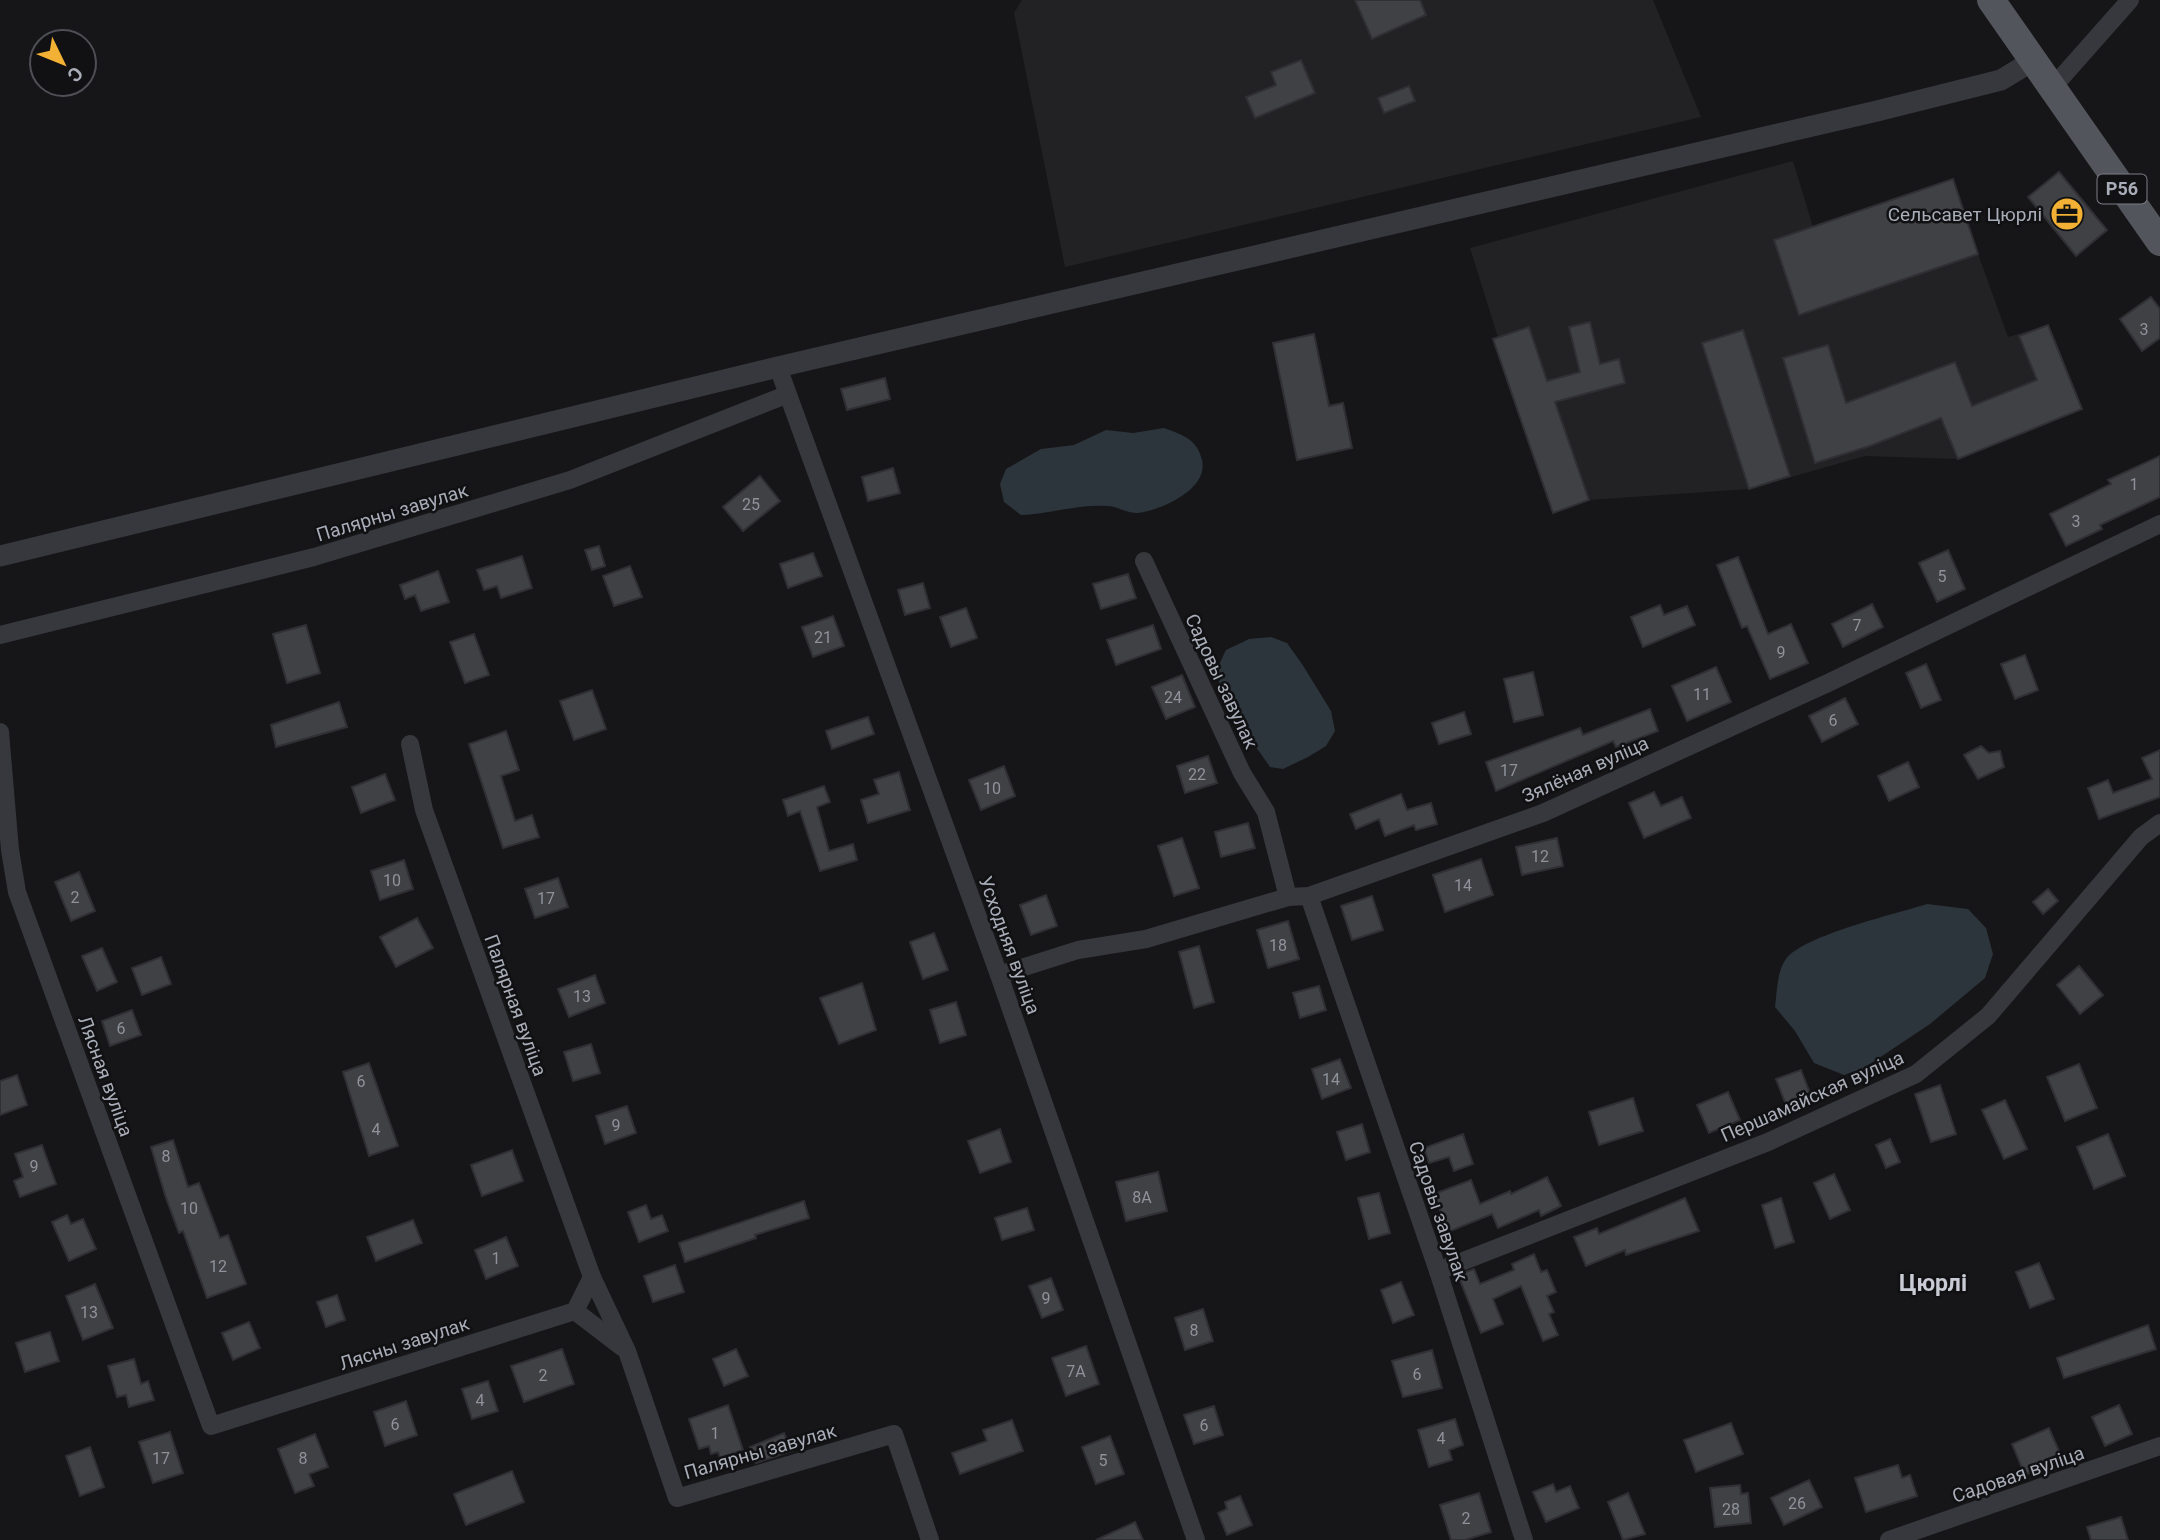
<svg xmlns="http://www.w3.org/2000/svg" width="2160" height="1540" font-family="Roboto,sans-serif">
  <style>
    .built { fill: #222225 }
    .water { fill: #2c353c }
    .building { fill: #404145; stroke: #303034; stroke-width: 2 }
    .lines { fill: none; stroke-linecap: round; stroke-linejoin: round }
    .minor { stroke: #37383d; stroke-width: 18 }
    .tertiary { stroke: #37383d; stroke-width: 21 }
    .primary { stroke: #53555c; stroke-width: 28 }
    .labels { text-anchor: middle; stroke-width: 5; stroke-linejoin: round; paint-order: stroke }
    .number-label { font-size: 16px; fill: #8e929b }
    .shield { fill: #111113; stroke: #7b7e86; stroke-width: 2 }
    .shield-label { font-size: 18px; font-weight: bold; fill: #a8adb8 }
    .poi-label { font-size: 19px; fill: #a8adb8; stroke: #111113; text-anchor: end }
    .street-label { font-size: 19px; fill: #a8adb8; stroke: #111113 }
    .quarter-label { font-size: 23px; font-weight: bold; fill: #c9ccd4; stroke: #111113 }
  </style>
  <rect width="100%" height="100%" fill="#161618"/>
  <!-- built -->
  <g class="built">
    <path d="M1022,0H1653L1701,117L1065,267L1014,13Z"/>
    <path d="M1793,161L1813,227L1978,254L2008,337L2048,325L2082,409L1958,459L1865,456L1749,489L1589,500L1553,513L1470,248Z"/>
  </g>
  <!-- water -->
  <g class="water">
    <path d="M1164,428C1183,435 1197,439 1202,460C1209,489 1162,510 1138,513C1128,514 1117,506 1107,506C1079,504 1049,514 1021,515L1004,502L1000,484L1006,469L1041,449L1074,445L1106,430L1133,433Z"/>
    <path d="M1271,637L1287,643L1302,664L1331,711L1335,731L1326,746L1308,757L1283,769L1270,767C1254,742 1217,700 1218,670C1219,664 1223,656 1226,650L1249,639Z"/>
    <path d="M1927,904L1968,909L1986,928L1993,954L1985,978L1930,1024L1864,1068L1844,1075L1814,1063L1795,1031L1775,1007C1777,992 1777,971 1786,959C1804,935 1896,914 1927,904Z"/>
  </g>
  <!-- building -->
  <g class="building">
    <path d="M1355,0H1420L1426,15L1372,39Z"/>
    <path d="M1301,60L1315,93L1255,118L1246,97L1276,85L1271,72Z"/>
    <path d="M1409,86L1415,101L1384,113L1378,98Z"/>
    <path d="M2059,172L2107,230L2076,256L2028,197Z"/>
    <path d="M1953,179L1978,254L1799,315L1774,240Z"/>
    <path d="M2151,297L2160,309V338L2142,351L2120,319Z"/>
    <path d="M1590,322L1600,364L1619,359L1625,383L1555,402L1589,500L1553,513L1493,339L1529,327L1547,381L1580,372L1569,327Z"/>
    <path d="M2048,325L2082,409L1958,459L1941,418L1870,446L1815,463L1783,358L1828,345L1846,403L1955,362L1972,406L2037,380L2019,336Z"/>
    <path d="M1743,330L1790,476L1749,489L1702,343Z"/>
    <path d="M1314,334L1329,406L1343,403L1352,448L1297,460L1273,343Z"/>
    <path d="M885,378L890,399L847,410L841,389Z"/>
    <path d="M2160,456V497L2100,525L2102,529L2066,546L2050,514L2111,484L2108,480Z"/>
    <path d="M893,468L900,493L868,501L862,477Z"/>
    <path d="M760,476L780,501L743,531L723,507Z"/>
    <path d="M599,546L605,566L592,570L585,550Z"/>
    <path d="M1948,550L1965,589L1937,602L1919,563Z"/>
    <path d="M813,553L822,576L788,588L780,564Z"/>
    <path d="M522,556L532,588L501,598L497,586L484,590L477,570Z"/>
    <path d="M1738,557L1768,634L1791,624L1808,663L1770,679L1747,626L1742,628L1717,565Z"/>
    <path d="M630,566L642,597L614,606L603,576Z"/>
    <path d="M438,571L449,602L421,611L415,595L405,599L400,585Z"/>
    <path d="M1128,574L1136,598L1101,609L1093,584Z"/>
    <path d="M923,583L930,608L905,615L898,590Z"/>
    <path d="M1872,604L1883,627L1843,647L1832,624Z"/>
    <path d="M1660,605L1664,615L1687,606L1695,625L1643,647L1631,617Z"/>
    <path d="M966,608L977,638L951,647L940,617Z"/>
    <path d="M833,616L844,646L813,657L802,627Z"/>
    <path d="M306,625L320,673L287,683L273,634Z"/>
    <path d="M1153,625L1161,649L1116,665L1107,640Z"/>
    <path d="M474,634L489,675L465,683L450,642Z"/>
    <path d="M2025,655L2038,690L2015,699L2001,664Z"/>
    <path d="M1926,664L1941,700L1921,708L1906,673Z"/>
    <path d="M1716,667L1731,702L1687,721L1672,686Z"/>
    <path d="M1533,672L1543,715L1514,722L1504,679Z"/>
    <path d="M1182,675L1195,707L1166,719L1152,687Z"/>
    <path d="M592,690L606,729L574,740L560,701Z"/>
    <path d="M1845,698L1858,724L1822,742L1809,716Z"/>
    <path d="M339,702L347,727L276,747L271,725Z"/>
    <path d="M1650,709L1658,731L1616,747L1613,741L1496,791L1486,762L1580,728L1583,735Z"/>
    <path d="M1464,712L1471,734L1439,744L1432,723Z"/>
    <path d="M868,717L874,734L832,749L826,731Z"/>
    <path d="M506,731L519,770L501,776L515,821L532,815L539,837L503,848L469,744Z"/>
    <path d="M1981,746L1989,753L2000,751L2004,767L1978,779L1964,755Z"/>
    <path d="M2160,750V797L2099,819L2088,788L2108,780L2113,793L2152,779L2142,758Z"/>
    <path d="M1208,756L1217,783L1185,793L1177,766Z"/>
    <path d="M1908,762L1919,787L1889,801L1878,776Z"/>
    <path d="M1004,766L1015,796L981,810L969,780Z"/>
    <path d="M899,772L910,810L868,823L861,800L879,794L874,780Z"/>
    <path d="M385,774L395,800L361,813L352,787Z"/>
    <path d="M824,786L830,802L817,807L829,851L853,844L857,860L820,871L800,811L788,816L783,800Z"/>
    <path d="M1654,792L1661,806L1682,797L1691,818L1644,838L1629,803Z"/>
    <path d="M1401,794L1407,810L1431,803L1437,824L1416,830L1414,825L1385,836L1379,819L1356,829L1350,814Z"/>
    <path d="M1248,823L1255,848L1221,857L1215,832Z"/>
    <path d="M1182,838L1199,888L1174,896L1158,846Z"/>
    <path d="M1557,838L1563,866L1522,875L1516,847Z"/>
    <path d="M1481,859L1493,895L1445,912L1433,875Z"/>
    <path d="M404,860L413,889L380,900L371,871Z"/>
    <path d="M79,872L95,911L71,921L55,882Z"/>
    <path d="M558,878L568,907L535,918L525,889Z"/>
    <path d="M2048,889L2058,901L2043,914L2033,902Z"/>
    <path d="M1046,895L1057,926L1031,935L1020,905Z"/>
    <path d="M1372,896L1383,930L1352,940L1341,906Z"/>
    <path d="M417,918L433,948L396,967L380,937Z"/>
    <path d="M1288,921L1299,959L1268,968L1257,930Z"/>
    <path d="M934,933L948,970L923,979L910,942Z"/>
    <path d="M1199,946L1214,1002L1194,1008L1179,952Z"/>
    <path d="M102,948L117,982L97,991L82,956Z"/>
    <path d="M161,957L171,984L142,995L132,968Z"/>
    <path d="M2079,966L2103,995L2080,1014L2057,985Z"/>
    <path d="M595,975L605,1003L569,1017L558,989Z"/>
    <path d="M862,983L876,1030L839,1044L820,998Z"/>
    <path d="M1319,986L1326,1010L1300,1018L1293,993Z"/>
    <path d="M956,1002L966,1035L940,1043L930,1010Z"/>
    <path d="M132,1010L141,1035L110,1046L102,1021Z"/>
    <path d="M591,1044L600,1073L573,1081L564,1052Z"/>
    <path d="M1340,1059L1351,1088L1322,1099L1312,1069Z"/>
    <path d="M369,1063L398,1146L369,1156L343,1072Z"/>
    <path d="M2079,1064L2097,1108L2065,1121L2047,1077Z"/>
    <path d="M1801,1070L1813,1101L1788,1110L1776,1079Z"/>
    <path d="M17,1075L27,1105L0,1115V1081Z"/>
    <path d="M1940,1085L1956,1134L1931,1142L1915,1094Z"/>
    <path d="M1728,1092L1740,1120L1709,1133L1697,1105Z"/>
    <path d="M1633,1098L1643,1131L1599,1145L1589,1112Z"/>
    <path d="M2005,1100L2027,1149L2004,1159L1982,1110Z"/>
    <path d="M627,1106L636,1133L605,1144L596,1116Z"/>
    <path d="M1362,1124L1370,1152L1346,1160L1337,1132Z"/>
    <path d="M1000,1129L1011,1162L980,1173L968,1141Z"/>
    <path d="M1463,1134L1473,1164L1454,1171L1449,1157L1429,1163L1424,1148Z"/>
    <path d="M2108,1134L2125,1176L2094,1189L2077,1147Z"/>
    <path d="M1890,1139L1900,1162L1886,1168L1876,1145Z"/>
    <path d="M173,1140L188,1187L199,1183L220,1238L228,1235L246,1284L207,1298L183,1231L179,1233L165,1195L151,1147Z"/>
    <path d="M42,1145L56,1184L20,1197L14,1181L23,1177L15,1154Z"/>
    <path d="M512,1150L523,1181L482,1196L471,1165Z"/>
    <path d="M1158,1172L1167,1211L1126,1221L1116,1182Z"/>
    <path d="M1834,1174L1850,1210L1830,1219L1814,1183Z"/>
    <path d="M1547,1177L1561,1206L1541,1216L1539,1210L1498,1228L1492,1214L1448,1232L1434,1194L1471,1180L1480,1204L1510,1191L1511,1194Z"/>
    <path d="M1379,1193L1390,1233L1369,1239L1358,1198Z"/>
    <path d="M1685,1198L1699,1231L1626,1255L1625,1250L1586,1266L1574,1237L1597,1228L1599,1234Z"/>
    <path d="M1781,1198L1794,1242L1775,1248L1762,1205Z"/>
    <path d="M804,1201L809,1218L755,1235L756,1238L685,1262L679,1243Z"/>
    <path d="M646,1205L651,1219L662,1215L668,1231L639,1242L628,1212Z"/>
    <path d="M1027,1208L1034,1230L1002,1240L995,1218Z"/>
    <path d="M67,1215L71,1224L83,1219L96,1249L69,1261L52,1222Z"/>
    <path d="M413,1220L422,1243L376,1261L367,1237Z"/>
    <path d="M506,1237L518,1266L486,1279L475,1250Z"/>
    <path d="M1534,1254L1541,1272L1547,1270L1556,1292L1547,1296L1554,1312L1549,1314L1558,1335L1543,1341L1521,1286L1493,1299L1503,1324L1481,1333L1458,1275L1474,1269L1480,1284L1514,1270L1512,1264Z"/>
    <path d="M2039,1263L2054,1299L2030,1308L2016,1272Z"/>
    <path d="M675,1265L684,1292L653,1302L644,1276Z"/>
    <path d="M1051,1278L1063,1310L1042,1318L1029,1286Z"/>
    <path d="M1401,1282L1414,1315L1393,1323L1381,1290Z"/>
    <path d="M95,1284L113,1328L83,1340L66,1296Z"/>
    <path d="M337,1295L345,1320L326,1327L317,1302Z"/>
    <path d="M1203,1309L1213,1341L1185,1350L1175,1318Z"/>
    <path d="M249,1322L260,1348L233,1360L222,1333Z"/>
    <path d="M2148,1325L2156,1349L2064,1378L2057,1358Z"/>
    <path d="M50,1332L59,1361L25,1372L16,1343Z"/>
    <path d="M1086,1346L1099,1384L1066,1396L1052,1358Z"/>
    <path d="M562,1349L574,1384L524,1402L511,1366Z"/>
    <path d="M736,1349L748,1376L724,1386L713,1359Z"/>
    <path d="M1432,1350L1442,1388L1403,1397L1392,1361Z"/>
    <path d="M134,1359L141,1384L148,1381L154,1400L129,1407L126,1395L117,1397L108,1366Z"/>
    <path d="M488,1381L498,1411L472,1419L462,1389Z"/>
    <path d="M406,1401L417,1435L385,1446L374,1412Z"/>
    <path d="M728,1405L743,1450L720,1458L718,1452L711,1454L709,1446L699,1449L689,1419Z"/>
    <path d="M2119,1405L2132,1434L2105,1446L2092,1417Z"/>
    <path d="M1214,1406L1223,1435L1194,1444L1184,1415Z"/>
    <path d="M1455,1419L1463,1445L1449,1450L1452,1460L1429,1467L1418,1430Z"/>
    <path d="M1012,1420L1023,1451L960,1474L952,1453L987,1441L983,1430Z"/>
    <path d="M1731,1423L1743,1454L1696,1472L1684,1440Z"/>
    <path d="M2049,1428L2062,1458L2025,1475L2012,1444Z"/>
    <path d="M170,1432L183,1473L153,1483L139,1442Z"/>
    <path d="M784,1433L792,1451L756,1463L750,1447Z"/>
    <path d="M315,1434L328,1467L309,1474L314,1486L295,1493L278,1449Z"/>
    <path d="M1110,1436L1124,1474L1096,1484L1082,1447Z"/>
    <path d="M90,1447L104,1487L80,1496L66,1456Z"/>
    <path d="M1898,1465L1902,1478L1910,1475L1917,1496L1866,1512L1855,1478Z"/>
    <path d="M512,1471L524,1502L466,1525L454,1494Z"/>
    <path d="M1809,1480L1822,1507L1784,1525L1771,1498Z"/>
    <path d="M1553,1484L1556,1492L1570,1486L1579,1508L1546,1522L1533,1492Z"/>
    <path d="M1740,1485L1741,1494L1748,1493L1751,1523L1715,1527L1710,1488Z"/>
    <path d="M1479,1493L1491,1532L1465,1540H1451L1440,1505Z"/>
    <path d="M1628,1493L1645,1534L1623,1540L1608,1502Z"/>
    <path d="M1240,1496L1252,1525L1227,1535L1218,1513L1227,1509L1225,1502Z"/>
    <path d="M2121,1517L2128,1540H2091L2087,1527Z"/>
    <path d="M1135,1522L1143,1540H1096Z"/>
  </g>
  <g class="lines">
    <!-- minor -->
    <g class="minor">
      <path d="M2053,87L2130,0"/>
      <path d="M778,367L999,975L1196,1540"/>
      <path d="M1144,561L1242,773L1266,812L1288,897"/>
      <path d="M0,635L314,557L570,480L786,395"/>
      <path d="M0,732L10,850L17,892L211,1426L575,1311L592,1277"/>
      <path d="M410,744L424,810L592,1277L627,1351L677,1498L894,1434L930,1540"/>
      <path d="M1309,896L1438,1271L1524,1540"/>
      <path d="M999,975L1078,950L1146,939L1288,897L1309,896L1543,813L1828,683L2160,524"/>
      <path d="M1438,1271L1768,1142L1916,1074L1988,1016L2141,837L2160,823"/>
      <path d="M575,1311L622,1347"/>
      <path d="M1889,1540L2160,1446"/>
    </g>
    <!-- tertiary -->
    <path class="tertiary" d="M0,556L778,367L1877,111L2001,80L2034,60"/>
    <!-- primary -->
    <path class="primary" d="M1991,0L2160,242"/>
  </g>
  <!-- icons -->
  <defs>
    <symbol id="office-disc" viewBox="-11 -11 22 22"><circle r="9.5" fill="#f2b134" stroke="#111113"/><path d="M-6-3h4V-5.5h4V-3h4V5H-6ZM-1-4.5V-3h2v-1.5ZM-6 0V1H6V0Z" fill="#111"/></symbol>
  </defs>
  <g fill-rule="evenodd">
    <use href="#office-disc" x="2048" y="195" width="38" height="38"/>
  </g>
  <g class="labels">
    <!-- number labels -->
    <g class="number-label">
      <text x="2144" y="335">3</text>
      <text x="2134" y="490">1</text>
      <text x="751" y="510">25</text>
      <text x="2076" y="527">3</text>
      <text x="1942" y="582">5</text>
      <text x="1857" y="631">7</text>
      <text x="823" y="643">21</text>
      <text x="1781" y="658">9</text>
      <text x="1702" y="700">11</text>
      <text x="1173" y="703">24</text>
      <text x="1833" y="726">6</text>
      <text x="1509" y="776">17</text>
      <text x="1197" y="780">22</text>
      <text x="992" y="794">10</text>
      <text x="1540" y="862">12</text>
      <text x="392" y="886">10</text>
      <text x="1463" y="891">14</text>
      <text x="75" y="903">2</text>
      <text x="546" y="904">17</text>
      <text x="1278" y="951">18</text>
      <text x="582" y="1002">13</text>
      <text x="121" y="1034">6</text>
      <text x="1331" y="1085">14</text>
      <text x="361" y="1087">6</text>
      <text x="616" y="1131">9</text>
      <text x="376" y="1135">4</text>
      <text x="166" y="1162">8</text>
      <text x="34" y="1172">9</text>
      <text x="1142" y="1203">8А</text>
      <text x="189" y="1214">10</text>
      <text x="496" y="1264">1</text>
      <text x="218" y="1272">12</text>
      <text x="1046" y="1304">9</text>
      <text x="89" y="1318">13</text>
      <text x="1194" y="1336">8</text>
      <text x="1076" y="1377">7А</text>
      <text x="1417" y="1380">6</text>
      <text x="543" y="1381">2</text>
      <text x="480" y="1406">4</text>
      <text x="395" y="1430">6</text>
      <text x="1204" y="1431">6</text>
      <text x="715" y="1439">1</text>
      <text x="1441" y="1444">4</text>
      <text x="161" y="1464">17</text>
      <text x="303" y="1464">8</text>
      <text x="1103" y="1466">5</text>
      <text x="1797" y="1509">26</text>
      <text x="1731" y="1515">28</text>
      <text x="1466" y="1524">2</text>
    </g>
    <!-- shield labels -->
    <rect class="shield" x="2097.5" y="174.5" width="49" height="29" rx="5"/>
    <g class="shield-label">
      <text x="2122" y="195">Р56</text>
    </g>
    <!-- poi labels -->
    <g class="poi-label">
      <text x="2042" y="221">Сельсавет Цюрлі</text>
    </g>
    <!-- street labels -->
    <g class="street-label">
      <text transform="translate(392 512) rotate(-17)" y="7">Палярны завулак</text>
      <text transform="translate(1222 681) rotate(65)" y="7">Садовы завулак</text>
      <text transform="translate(1585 769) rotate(-24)" y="7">Зялёная вуліца</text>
      <text transform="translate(1010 945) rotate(70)" y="7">Усходняя вуліца</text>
      <text transform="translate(516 1005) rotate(70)" y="7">Палярная вуліца</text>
      <text transform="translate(106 1076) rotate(70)" y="7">Лясная вуліца</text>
      <text transform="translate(1812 1096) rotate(-24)" y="7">Першамайская вуліца</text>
      <text transform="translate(1439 1211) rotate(71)" y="7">Садовы завулак</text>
      <text transform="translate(404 1343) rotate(-18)" y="7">Лясны завулак</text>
      <text transform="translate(760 1451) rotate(-16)" y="7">Палярны завулак</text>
      <text transform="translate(2018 1474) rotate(-19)" y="7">Садовая вуліца</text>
    </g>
    <!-- quarter labels -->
    <g class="quarter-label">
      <text x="1933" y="1291">Цюрлі</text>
    </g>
  </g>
  <!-- north arrow -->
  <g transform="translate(63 63) rotate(133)"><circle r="33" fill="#111113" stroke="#4d4f55" stroke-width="2"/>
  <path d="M0-5L12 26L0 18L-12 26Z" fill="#f2b134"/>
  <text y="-10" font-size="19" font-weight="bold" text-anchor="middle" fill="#a8adb8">С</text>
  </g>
</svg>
